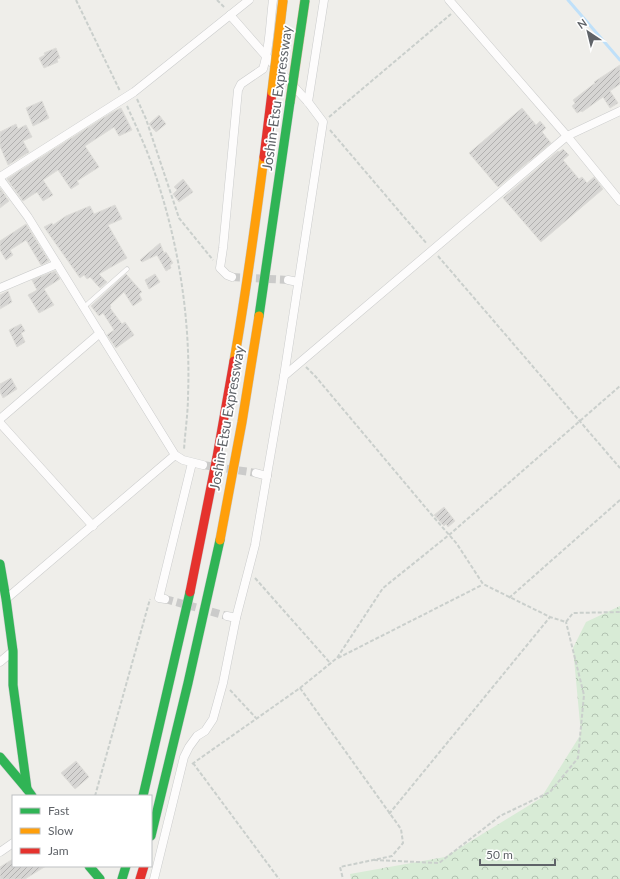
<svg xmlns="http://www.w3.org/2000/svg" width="620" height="879" font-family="Lato,sans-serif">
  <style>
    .forest { fill: url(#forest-crowns) }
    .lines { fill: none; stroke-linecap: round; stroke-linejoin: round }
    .stream { stroke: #bfe0f9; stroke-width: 3 }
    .building { fill: url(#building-hatch); stroke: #deddd9 }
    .street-tunnel { stroke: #cbcbca; stroke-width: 8; stroke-dasharray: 8 4; stroke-linecap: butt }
    .lane-casing { stroke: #cbcccc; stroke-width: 5 }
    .street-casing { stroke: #cbcccc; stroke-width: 9 }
    .fast-casing { stroke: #cacacb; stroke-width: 10 }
    .slow-casing { stroke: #cacacb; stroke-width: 10 }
    .jam-casing { stroke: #cacacb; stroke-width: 10 }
    .path { stroke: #cacfcc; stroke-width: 2; stroke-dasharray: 4 2; stroke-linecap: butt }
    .lane { stroke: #fdfcfc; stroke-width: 4 }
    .street { stroke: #fdfcfc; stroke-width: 8 }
    .fast { stroke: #30b455; stroke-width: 9 }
    .slow { stroke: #ff9f0a; stroke-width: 9 }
    .jam { stroke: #e5322d; stroke-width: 9 }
    .fast-bridge-casing { stroke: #c8b996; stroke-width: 10; stroke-linecap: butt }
    .slow-bridge-casing { stroke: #c8b996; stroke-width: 10; stroke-linecap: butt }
    .fast-bridge { stroke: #30b455; stroke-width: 9 }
    .slow-bridge { stroke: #ff9f0a; stroke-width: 9 }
    .labels { text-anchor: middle; stroke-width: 3.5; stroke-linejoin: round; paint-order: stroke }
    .street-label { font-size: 14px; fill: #5f6368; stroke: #fff }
  </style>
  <defs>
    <pattern id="forest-crowns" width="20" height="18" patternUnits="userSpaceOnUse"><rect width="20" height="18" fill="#d8ebd6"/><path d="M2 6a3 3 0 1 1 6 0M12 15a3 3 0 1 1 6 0" fill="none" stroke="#b2c2b1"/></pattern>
    <pattern id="building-hatch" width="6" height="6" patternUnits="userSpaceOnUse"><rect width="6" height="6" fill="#d6d5d3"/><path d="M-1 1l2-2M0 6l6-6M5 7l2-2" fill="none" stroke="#b1b0af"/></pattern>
  </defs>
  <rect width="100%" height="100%" fill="#efeeea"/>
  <!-- forest -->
  <path class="forest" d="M620,606V879H351L350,874L445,857L541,798L581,734L573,648L586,622Z"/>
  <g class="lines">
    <!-- stream -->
    <path class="stream" d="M568,0L620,60"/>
  </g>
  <!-- building -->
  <g class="building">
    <path d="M56,48L60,58L57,59L58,62L44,68L39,58L45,55L44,53Z"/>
    <path d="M620,65V84L610,91L618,103L610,108L603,97L582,112L581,111L577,113L572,106L575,103L573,100L595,83L594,82Z"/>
    <path d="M42,101L49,118L33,126L26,108Z"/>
    <path d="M121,108L132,130L119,136L114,127L85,146L99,167L77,181L79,184L71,189L58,170L43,180L53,195L43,201L37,192L23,201L7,179L111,113Z"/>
    <path d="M522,108L536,125L540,121L546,128L542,132L551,143L498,187L469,153Z"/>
    <path d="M159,115L166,124L156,132L149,124Z"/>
    <path d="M16,124L18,129L26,125L32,137L23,141L29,152L8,165L0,146V132Z"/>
    <path d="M563,149L569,155L563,160L579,179L582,177L587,183L594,177L603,189L541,242L503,198L558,151L559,152Z"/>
    <path d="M183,179L193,192L179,202L173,194L177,190L174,187Z"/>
    <path d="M0,188L9,201L0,208Z"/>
    <path d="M115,205L122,219L108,225L127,258L99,274L107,282L100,288L90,277L87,279L84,275L80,278L44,227L52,223L53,225L66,216L90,206L94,214Z"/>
    <path d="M26,224L49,261L41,265L26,240L10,250L13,255L6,260L0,250V241Z"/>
    <path d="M160,243L164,253L166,252L173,263L170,265L171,268L166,271L157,255L142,262L140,260Z"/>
    <path d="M55,271L60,279L44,289L54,305L39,313L28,295L37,290L32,280Z"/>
    <path d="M126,274L142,292L139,294L142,300L133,306L124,292L110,305L111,307L110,308L122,324L125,322L134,335L116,348L107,335L114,330L103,313L99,316L91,306Z"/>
    <path d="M155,274L160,282L149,289L145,280Z"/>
    <path d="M8,291L12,302L0,309V295Z"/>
    <path d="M21,324L25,331L21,333L25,342L17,347L9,330Z"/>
    <path d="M11,378L17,389L3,398L0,392V384Z"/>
    <path d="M444,507L455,521L448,527L446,524L444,526L434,515Z"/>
    <path d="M76,761L89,777L75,789L61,773Z"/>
    <path d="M13,859V866H46L25,879H0V867Z"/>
  </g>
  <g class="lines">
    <!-- street-tunnel -->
    <g class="street-tunnel">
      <path d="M232,277L288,280"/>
      <path d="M203,465L256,473"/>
      <path d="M165,599L227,616"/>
    </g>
    <defs>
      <path id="lane" d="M84,307L127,269"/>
      <g id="street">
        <path d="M449,0L567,136L620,201"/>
        <path d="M308,102L324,0"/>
        <path d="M0,177L134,92L249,0"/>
        <path d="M0,179L28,217L175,455L183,460L203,465"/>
        <path d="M232,277L227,275L220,268L223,248L238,90L241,84L263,69C270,47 270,22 273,0"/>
        <path d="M288,280L298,282"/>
        <path d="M0,288L57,264"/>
        <path d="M284,376L567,136L620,111"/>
        <path d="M0,419L100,333"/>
        <path d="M0,423L93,526"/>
        <path d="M256,473L267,476"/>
        <path d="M6,599L175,455"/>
        <path d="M165,599L159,598L192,463"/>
        <path d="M227,616L236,618"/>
        <path d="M0,662L13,651"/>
        <path d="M0,852L13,843"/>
        <path d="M154,879L184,757L189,747L197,736L205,731L213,719L223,683L236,618L255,545L284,376L323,122L308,102L266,56L230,15"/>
      </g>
      <g id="fast">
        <path d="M259,316L290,102"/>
        <path d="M0,564L6,599L13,651V685L27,789L32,796"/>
        <path d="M0,757L27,789"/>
        <path d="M143,796L190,592"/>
        <path d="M151,836L188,683L220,540"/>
        <path d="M89,866L100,879"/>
        <path d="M122,879L126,866"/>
      </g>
      <g id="slow">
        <path d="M234,361C246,293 255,226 264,157"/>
        <path d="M220,540L242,422L259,316"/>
      </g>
      <g id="jam">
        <path d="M264,157L272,92"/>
        <path d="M190,592L217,457L234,361"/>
        <path d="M140,879L144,866"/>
      </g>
    </defs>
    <!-- lane casing -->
    <use href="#lane" class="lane-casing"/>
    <!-- street casing -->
    <use href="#street" class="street-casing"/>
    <!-- fast casing -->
    <use href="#fast" class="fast-casing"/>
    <!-- slow casing -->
    <use href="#slow" class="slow-casing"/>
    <!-- jam casing -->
    <use href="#jam" class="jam-casing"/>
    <!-- path -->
    <g class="path">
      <path d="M76,0L120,91"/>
      <path d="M217,0L225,8"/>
      <path d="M137,99L146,119L179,218L213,260"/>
      <path d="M127,106C136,126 145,145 152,165C178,238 191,318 188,396C188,414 185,432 184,450"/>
      <path d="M329,117L451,14"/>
      <path d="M330,130L427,244"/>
      <path d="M438,256L620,468"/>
      <path d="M306,367L316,377L431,514L457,544L483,584L550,617L566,622L573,613L620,612"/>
      <path d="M255,578L331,664"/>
      <path d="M509,598L620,500"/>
      <path d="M338,658L482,585"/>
      <path d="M300,688L401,829L403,843L392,856L340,867L343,879"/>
      <path d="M230,690L256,718"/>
      <path d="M193,763L279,879"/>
      <path d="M192,764L300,688L337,658L383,588L449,535L620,386"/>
      <path d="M95,796L150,599"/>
      <path d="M389,814L550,617"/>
      <path d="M374,860L439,863L500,816L550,792L578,758L584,695L566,622"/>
    </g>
    <!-- lane -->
    <use href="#lane" class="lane"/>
    <!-- street -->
    <use href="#street" class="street"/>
    <!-- fast -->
    <use href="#fast" class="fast"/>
    <!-- slow -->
    <use href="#slow" class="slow"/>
    <!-- jam -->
    <use href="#jam" class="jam"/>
    <defs>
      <path id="fast-bridge" d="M290,102L305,0"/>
      <path id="slow-bridge" d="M272,92L283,0"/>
    </defs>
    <!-- fast-bridge casing -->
    <use href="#fast-bridge" class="fast-bridge-casing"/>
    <!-- slow-bridge casing -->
    <use href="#slow-bridge" class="slow-bridge-casing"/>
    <!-- fast-bridge -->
    <use href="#fast-bridge" class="fast-bridge"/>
    <!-- slow-bridge -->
    <use href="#slow-bridge" class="slow-bridge"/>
  </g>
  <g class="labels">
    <!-- street labels -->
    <g class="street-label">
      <text transform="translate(277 98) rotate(-82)" y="5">Joshin-Etsu Expressway</text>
      <text transform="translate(227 418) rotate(-80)" y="5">Joshin-Etsu Expressway</text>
    </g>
  </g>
  <!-- legend -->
  <rect x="12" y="795" width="140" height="72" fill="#ffffff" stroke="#bfc1c3"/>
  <rect x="20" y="808" width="20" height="6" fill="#30b455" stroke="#bfc1c3"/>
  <text x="48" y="815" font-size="12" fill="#5f6368">Fast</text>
  <rect x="20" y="828" width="20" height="6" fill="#ff9f0a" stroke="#bfc1c3"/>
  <text x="48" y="835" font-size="12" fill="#5f6368">Slow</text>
  <rect x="20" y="848" width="20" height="6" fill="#e5322d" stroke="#bfc1c3"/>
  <text x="48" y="855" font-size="12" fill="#5f6368">Jam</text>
  <!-- north arrow -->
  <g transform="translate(588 32) rotate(325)" stroke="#ffffff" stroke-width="3" paint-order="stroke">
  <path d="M0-3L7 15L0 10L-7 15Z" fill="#5f6368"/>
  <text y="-6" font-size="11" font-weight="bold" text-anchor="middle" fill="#5f6368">N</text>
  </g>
  <!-- scale -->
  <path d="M480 859v6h75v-6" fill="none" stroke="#5f6368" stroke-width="2"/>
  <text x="486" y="859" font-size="12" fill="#5f6368" stroke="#ffffff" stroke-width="3" paint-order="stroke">50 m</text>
</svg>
